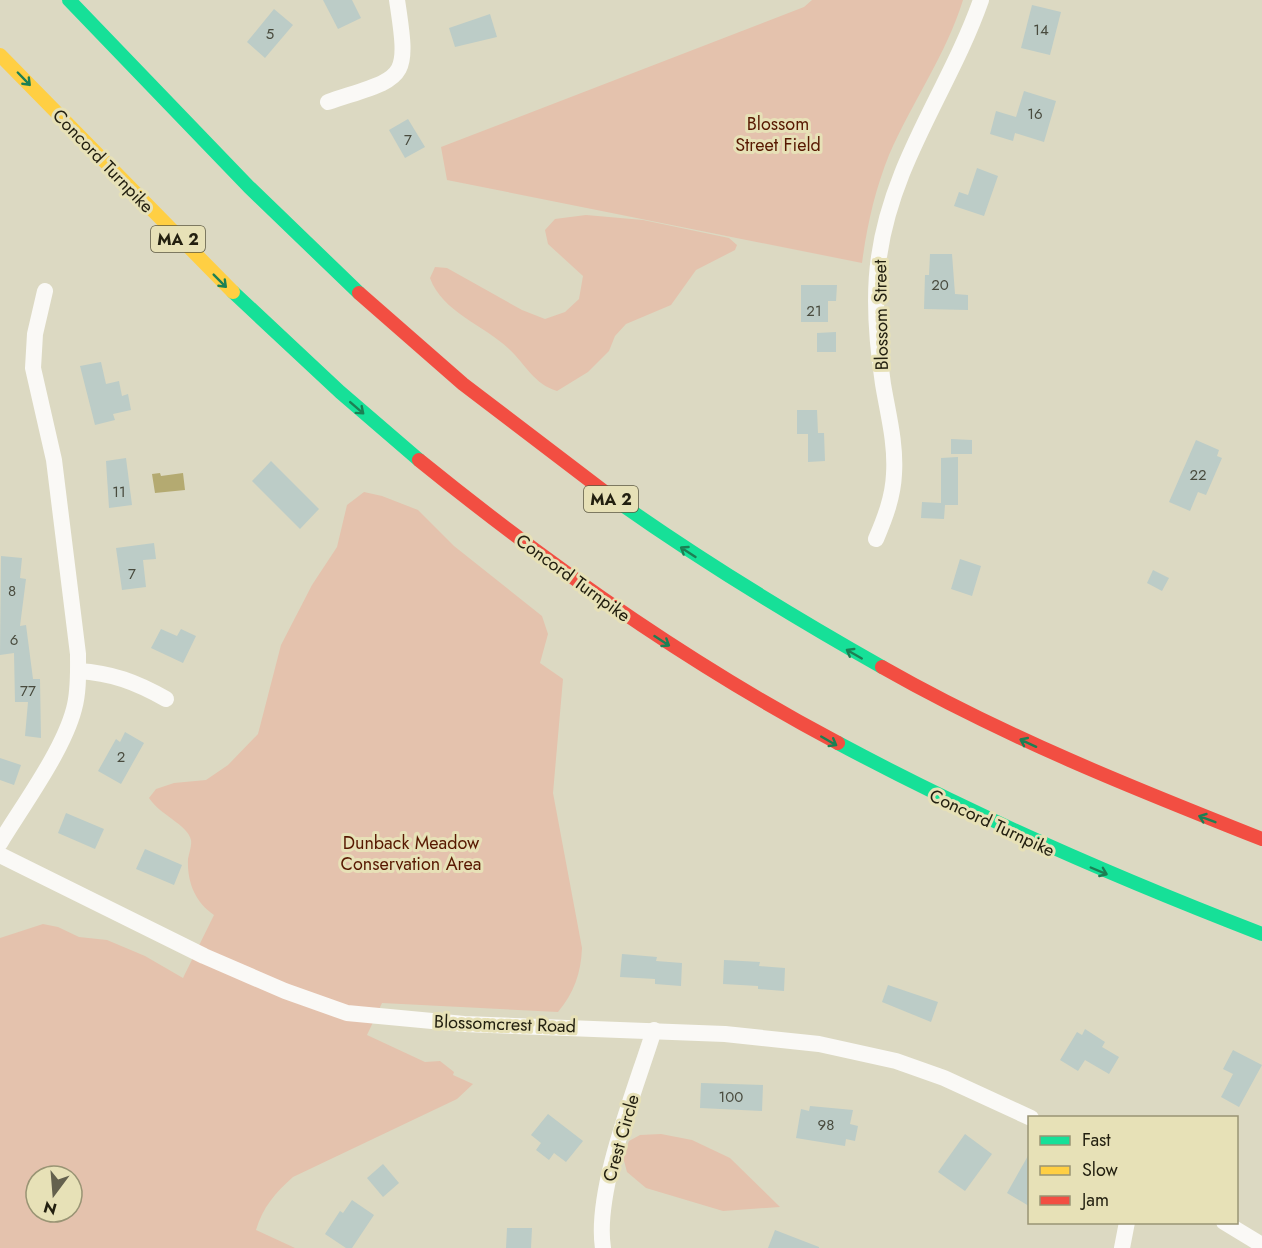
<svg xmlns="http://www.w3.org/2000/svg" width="1262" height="1248" font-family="Jost,sans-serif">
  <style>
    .green { fill: #e4c2ad; fill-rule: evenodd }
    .water { fill: #b4aa71 }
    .building { fill: #bcccc7 }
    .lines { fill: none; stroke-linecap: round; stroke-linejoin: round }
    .street { stroke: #faf9f6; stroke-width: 16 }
    .fast { stroke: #16e098; stroke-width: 14 }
    .slow { stroke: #ffcf43; stroke-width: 14 }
    .jam { stroke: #f24e42; stroke-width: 14 }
    .oneway { stroke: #1c8054 }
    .labels { text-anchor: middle; stroke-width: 6; stroke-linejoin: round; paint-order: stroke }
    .number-label { font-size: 15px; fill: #494b3e }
    .shield { fill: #e7e1b7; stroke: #5e5a42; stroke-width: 1.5 }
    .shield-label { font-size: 16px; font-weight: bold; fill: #232010 }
    .park-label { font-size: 18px; fill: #571800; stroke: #e7e1b7 }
    .street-label { font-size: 18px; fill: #232010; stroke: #e7e1b7 }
  </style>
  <rect width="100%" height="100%" fill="#dcd9c2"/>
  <!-- green -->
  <g class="green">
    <path d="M812,0H963C946,55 912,102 889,155C875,190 867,225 862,263L447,180L441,147L804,7Z"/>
    <path d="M586,215L643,220L729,238L737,245L735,250L696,270L671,305L626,324L615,336L609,351L588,372L557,391C534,384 526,365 509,349C484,325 442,312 430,278L435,267L447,268L522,310L545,319L565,312L579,299L583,276L548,244L545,230L555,219Z"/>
    <path d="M364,492L382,496L418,510L454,546L542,616L548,634L540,663L563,679L553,793L582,948C581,973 574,993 558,1012L382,1003L367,1035L425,1062L440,1061L454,1072L453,1075L473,1084L457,1099L293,1177C275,1193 263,1207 256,1230L295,1248H0V938L43,924L58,927L79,937L107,940L145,956L183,978L214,915C195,902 187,882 188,859C189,853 192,846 191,840C188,825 160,815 149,798L156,789L174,783L206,780L228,765L258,734L281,645L312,585L337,547L347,505ZM36,1176H72V1212H36Z"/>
    <path d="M661,1134L692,1140L730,1158L780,1207L723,1211L646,1188L627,1172L623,1157L629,1141L640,1135Z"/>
  </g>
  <!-- water -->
  <path class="water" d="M160,473L161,476L183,473L185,490L155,493L152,474Z"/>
  <!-- building -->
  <g class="building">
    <path d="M323,0H352L361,18L338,29Z"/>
    <path d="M1032,5L1061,12L1050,55L1021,48Z"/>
    <path d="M274,9L293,25L265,58L247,42Z"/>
    <path d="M490,14L497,37L455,47L449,28Z"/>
    <path d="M1024,91L1056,101L1044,142L1015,133L1013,141L990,134L996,111L1016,117Z"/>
    <path d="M408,119L425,147L405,158L389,130Z"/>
    <path d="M977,168L998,176L984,216L954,206L959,192L968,195Z"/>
    <path d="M930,254H952L955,294L968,295V310L924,309L925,275H929Z"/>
    <path d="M801,285H837L836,301H828V322H801Z"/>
    <path d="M836,332V352H817V333Z"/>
    <path d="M101,362L106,384L119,381L122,396L128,394L131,410L113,414L115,420L95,425L80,366Z"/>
    <path d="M797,410H817L818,433H824L825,461L808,462V434H797Z"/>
    <path d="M951,439L972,440V454H951Z"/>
    <path d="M1196,440L1219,450L1217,456L1222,458L1206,495L1198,492L1190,511L1169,502Z"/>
    <path d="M958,457V505H945L944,519L921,518L922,502L941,503V458Z"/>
    <path d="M126,458L132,505L109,508L106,461Z"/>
    <path d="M271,461L319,509L300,529L252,481Z"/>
    <path d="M154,543L156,559L143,560L146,587L122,590L116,548Z"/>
    <path d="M1,556L22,558L20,578L26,579L20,626L26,625L33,679H40L41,738L25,736L28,702H15L14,653L0,655Z"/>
    <path d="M960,559L981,566L972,596L951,589Z"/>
    <path d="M1153,570L1169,578L1162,591L1147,583Z"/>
    <path d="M161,629L177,636L181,629L196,636L183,663L151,648Z"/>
    <path d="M125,732L144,743L121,784L98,771L116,739L120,742Z"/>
    <path d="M0,758L21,765L14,785L0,780Z"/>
    <path d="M66,813L104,829L95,849L58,833Z"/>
    <path d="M145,849L182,865L174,885L136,869Z"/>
    <path d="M622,954L657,957L656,961L682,963L681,986L655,984V979L620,977Z"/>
    <path d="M724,960L760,962L759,966L785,968L784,991L758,989V986L723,984Z"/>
    <path d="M888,985L938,1002L931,1022L882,1002Z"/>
    <path d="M1085,1029L1105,1042L1102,1047L1119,1057L1109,1074L1085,1060L1078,1071L1060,1060L1077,1032L1082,1035Z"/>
    <path d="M1233,1050L1262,1065L1239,1107L1221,1097L1233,1074L1223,1069Z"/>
    <path d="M701,1083L763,1085L762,1111L700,1108Z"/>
    <path d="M810,1106L853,1110L850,1124L858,1126L855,1141L846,1139L845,1146L796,1138L801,1109L809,1111Z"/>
    <path d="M548,1114L583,1141L566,1162L554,1153L549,1160L536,1150L541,1143L531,1135Z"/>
    <path d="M965,1134L992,1154L965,1191L938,1172Z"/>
    <path d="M1029,1154V1206L1007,1193Z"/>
    <path d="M383,1164L399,1183L383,1197L367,1178Z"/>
    <path d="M352,1200L374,1215L352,1248H346L325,1234L340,1211L343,1213Z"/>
    <path d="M507,1228H532L531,1248H506Z"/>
    <path d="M775,1230L819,1247V1248H768Z"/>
  </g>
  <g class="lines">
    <!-- street -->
    <g class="street">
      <path d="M328,102C405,76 410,84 397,0"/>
      <path d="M876,539C885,518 893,497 894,474C896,443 888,414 883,384C877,344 873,297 879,257C892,162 950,88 981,0"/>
      <path d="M78,671C112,673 136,682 166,699"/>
      <path d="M0,843C23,805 63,751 74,709C79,691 78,672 78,654L54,460L33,368L35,334L45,291"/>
      <path d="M0,855L204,956L285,991L347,1013L464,1024L725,1034L819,1044L896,1061L944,1078L1031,1118"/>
      <path d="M1224,1222L1262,1245"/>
      <path d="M603,1248C594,1191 636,1088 654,1030"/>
      <path d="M1122,1248L1127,1222"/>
    </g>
    <!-- fast -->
    <g class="fast">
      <path d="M69,0L249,187L359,293"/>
      <path d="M233,292L340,392L419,460"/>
      <path d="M614,499C700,560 790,615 882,667"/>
      <path d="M838,743C976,817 1117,878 1262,934"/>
    </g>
    <!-- slow -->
    <path class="slow" d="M0,55L233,292"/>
    <!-- jam -->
    <g class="jam">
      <path d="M359,293L463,384L614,499"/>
      <path d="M419,460C551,567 689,664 838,743"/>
      <path d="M882,667C1003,736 1133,788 1262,839"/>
    </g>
  </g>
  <!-- one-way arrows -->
  <defs><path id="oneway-shaft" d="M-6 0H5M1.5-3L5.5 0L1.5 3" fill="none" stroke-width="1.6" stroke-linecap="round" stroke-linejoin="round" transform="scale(1.5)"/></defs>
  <g class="oneway">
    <use href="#oneway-shaft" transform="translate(24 79) rotate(46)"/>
    <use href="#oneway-shaft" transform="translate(220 281) rotate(45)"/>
    <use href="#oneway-shaft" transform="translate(357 408) rotate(41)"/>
    <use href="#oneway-shaft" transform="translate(688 552) rotate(-147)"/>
    <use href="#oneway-shaft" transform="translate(662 641) rotate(33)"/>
    <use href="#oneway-shaft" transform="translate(854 654) rotate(-150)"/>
    <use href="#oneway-shaft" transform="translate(829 741) rotate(30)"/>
    <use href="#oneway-shaft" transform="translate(1028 743) rotate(-155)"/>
    <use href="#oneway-shaft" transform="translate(1207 819) rotate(-159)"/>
    <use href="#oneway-shaft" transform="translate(1099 871) rotate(23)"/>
  </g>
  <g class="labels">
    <!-- number labels -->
    <g class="number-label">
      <text x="1041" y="35">14</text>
      <text x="270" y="39">5</text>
      <text x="1035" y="119">16</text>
      <text x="408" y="145">7</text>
      <text x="940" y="290">20</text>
      <text x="814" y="316">21</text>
      <text x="1198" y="480">22</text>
      <text x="119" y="497">11</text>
      <text x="132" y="579">7</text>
      <text x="12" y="596">8</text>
      <text x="14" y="645">6</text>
      <text x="28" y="696">77</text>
      <text x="121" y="762">2</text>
      <text x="731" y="1102">100</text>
      <text x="826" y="1130">98</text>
    </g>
    <!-- shield labels -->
    <g class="shield">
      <rect x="151" y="226" width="54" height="26" rx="4.5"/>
      <rect x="584" y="486" width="54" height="26" rx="4.5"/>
    </g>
    <g class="shield-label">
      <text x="178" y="245">MA 2</text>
      <text x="611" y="505">MA 2</text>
    </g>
    <!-- park labels -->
    <g class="park-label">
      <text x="778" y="130">Blossom<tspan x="778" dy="21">Street Field</tspan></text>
      <text x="411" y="849">Dunback Meadow<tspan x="411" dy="21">Conservation Area</tspan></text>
    </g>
    <!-- street labels -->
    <g class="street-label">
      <text transform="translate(103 161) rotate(46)" y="6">Concord Turnpike</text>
      <text transform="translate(881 315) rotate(-91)" y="6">Blossom Street</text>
      <text transform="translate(573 578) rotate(36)" y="6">Concord Turnpike</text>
      <text transform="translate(992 823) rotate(25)" y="6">Concord Turnpike</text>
      <text transform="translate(505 1024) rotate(2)" y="6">Blossomcrest Road</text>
      <text transform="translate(621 1138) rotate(-74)" y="6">Crest Circle</text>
    </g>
  </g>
  <!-- legend -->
  <rect x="1028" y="1116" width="210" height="108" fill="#e7e1b7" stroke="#999474" stroke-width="1.5"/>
  <rect x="1040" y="1136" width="30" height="9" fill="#16e098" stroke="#999474" stroke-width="1.5"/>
  <text x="1082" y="1146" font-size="18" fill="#232010">Fast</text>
  <rect x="1040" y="1166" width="30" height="9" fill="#ffcf43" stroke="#999474" stroke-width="1.5"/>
  <text x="1082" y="1176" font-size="18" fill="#232010">Slow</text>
  <rect x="1040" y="1196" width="30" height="9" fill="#f24e42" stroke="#999474" stroke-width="1.5"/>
  <text x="1082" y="1206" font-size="18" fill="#232010">Jam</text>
  <!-- north arrow -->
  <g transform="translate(54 1194) rotate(196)"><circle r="28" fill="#e7e1b7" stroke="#999474" stroke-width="1.5"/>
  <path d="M0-4.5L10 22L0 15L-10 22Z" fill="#64614e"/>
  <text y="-9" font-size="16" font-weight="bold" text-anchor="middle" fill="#232010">N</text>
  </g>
</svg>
